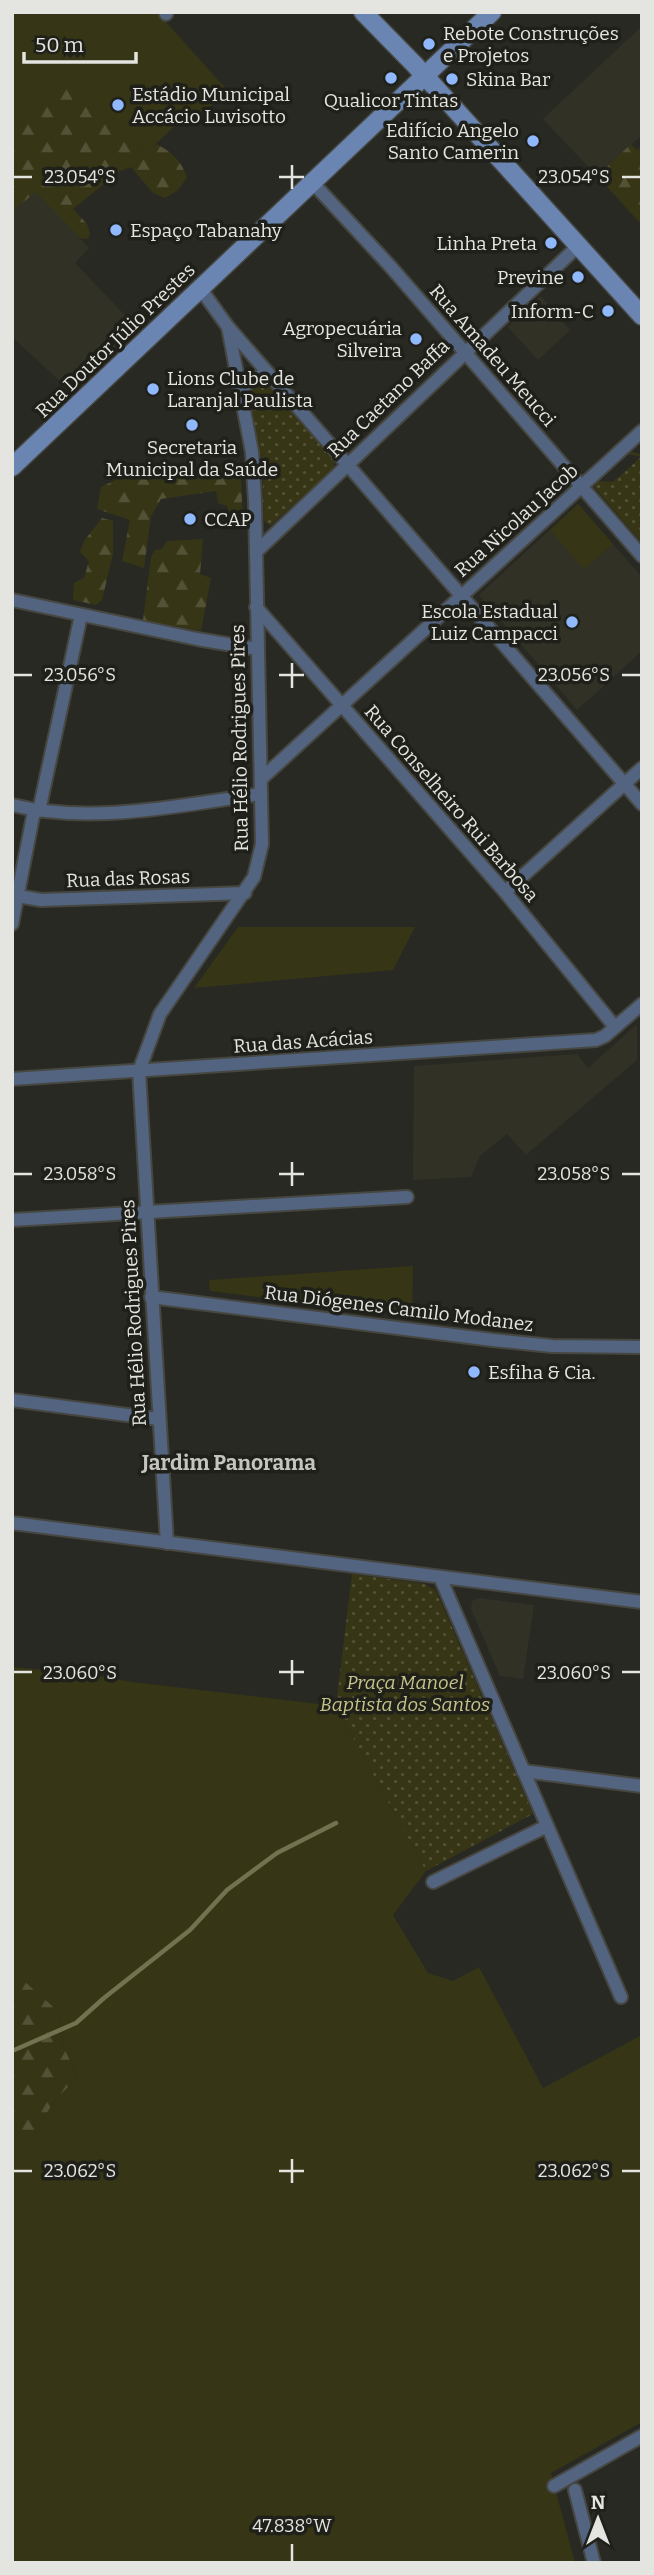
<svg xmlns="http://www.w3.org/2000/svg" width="654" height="2575" font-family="Bitter,serif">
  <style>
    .built { fill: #313125 }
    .grass { fill: #363515 }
    .forest { fill: url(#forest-firs) }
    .park { fill: url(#park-dots) }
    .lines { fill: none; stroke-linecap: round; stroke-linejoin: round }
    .stream { stroke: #727250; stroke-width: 4.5 }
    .street-casing { stroke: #474742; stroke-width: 16 }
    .secondary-casing { stroke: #474742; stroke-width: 21 }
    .street { stroke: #536480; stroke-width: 12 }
    .secondary { stroke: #6a85b1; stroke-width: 18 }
    .ticks { fill: none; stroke: #e4e4e0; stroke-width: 2.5 }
    .poi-dot { fill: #8fb8fd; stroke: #1f201a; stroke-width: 2.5 }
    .labels { text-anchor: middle; stroke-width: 7; stroke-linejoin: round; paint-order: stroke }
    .poi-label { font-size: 19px; fill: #e4e4e0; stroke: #1f201a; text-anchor: start }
    .street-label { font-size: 19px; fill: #e4e4e0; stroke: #1f201a }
    .park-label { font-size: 19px; font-style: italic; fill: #c6c589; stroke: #1f201a }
    .neighbourhood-label { font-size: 21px; font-weight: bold; fill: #c5c5be; stroke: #1f201a }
    .ticks-label { font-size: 18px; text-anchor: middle; fill: #e4e4e0; stroke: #1f201a; stroke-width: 7; stroke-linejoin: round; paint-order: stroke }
  </style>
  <defs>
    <pattern id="forest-firs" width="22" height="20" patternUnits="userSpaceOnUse" patternTransform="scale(1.75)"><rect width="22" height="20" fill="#363515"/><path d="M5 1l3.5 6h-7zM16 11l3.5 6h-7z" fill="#535237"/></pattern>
    <pattern id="park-dots" width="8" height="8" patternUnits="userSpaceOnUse" patternTransform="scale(1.75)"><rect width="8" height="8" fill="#363515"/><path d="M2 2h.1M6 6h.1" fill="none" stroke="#535237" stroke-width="1.8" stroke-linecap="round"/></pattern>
  </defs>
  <rect width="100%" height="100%" fill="#292924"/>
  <!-- built -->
  <g class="built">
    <path d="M642,26V135L597,176L543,119Z"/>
    <path d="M36,191L89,248L75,263L139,330L73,393L12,337V211Z"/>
    <path d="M541,296L570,330L538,360L508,327Z"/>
    <path d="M578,504L642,577V651L577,710L479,595Z"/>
    <path d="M637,1024V1060L526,1155L507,1134L480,1156L471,1177L413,1180L414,1066L577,1054L588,1068Z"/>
    <path d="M479,1598L534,1605L523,1679L500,1676L471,1609L472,1601Z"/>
  </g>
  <!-- grass -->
  <g class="grass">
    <path d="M12,12H157L227,90L196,120L189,113L146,153L73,78L12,132Z"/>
    <path d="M578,504L613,544L584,569L550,530Z"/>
    <path d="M238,927H415L393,970L194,988Z"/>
    <path d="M413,1266L412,1316L210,1291L209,1280Z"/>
    <path d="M12,1667L79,1673L132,1682L336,1706L426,1871L393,1915L428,1973L453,1981L479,1967L543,2088L642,2035V2422L551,2473L575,2563H12V2138L29,2140L55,2100L78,2077L63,2046L58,2011L25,1983L12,1982Z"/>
  </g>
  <!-- forest -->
  <g class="forest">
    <path d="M73,78L146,153L156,144C172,152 182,161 187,178L177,191L165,198L153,193L131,167L120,171L73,209L87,224L90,233L88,239L80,238L36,192L12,211V132Z"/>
    <path d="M631,144L637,150L642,146V225L597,176Z"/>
    <path d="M229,466L241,476L243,526L232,519L227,506L218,503L216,491L161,499L151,516L144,568L122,561L130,520L97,509L101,487L130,473Z"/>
    <path d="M102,518L113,521V554L102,600L96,605L73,600L74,583L84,578L89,561L80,552L84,541Z"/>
    <path d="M203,539L200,574L211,578L201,631L143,620L151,557L155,550L162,549L167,541Z"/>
    <path d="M12,1982H25L58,2011L63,2046L78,2077L55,2100L29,2141L12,2138Z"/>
  </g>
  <!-- park -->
  <g class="park">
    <path d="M260,382L268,384L335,462L333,469L270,526L264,521L262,463L249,395L253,386Z"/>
    <path d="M629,452L642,454V543L594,487L597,481L613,482L641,457L627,454Z"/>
    <path d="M352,1574L425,1584L436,1591L533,1814L426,1871L336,1706Z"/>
  </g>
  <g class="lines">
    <!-- stream -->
    <path class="stream" d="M12,2051L76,2023L104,1998L190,1930L227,1890L277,1853L336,1823"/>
    <defs>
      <g id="street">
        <path d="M166,14L167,12"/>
        <path d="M312,182L390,266L642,556"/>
        <path d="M229,328L642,804"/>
        <path d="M241,392C248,379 257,374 271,377"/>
        <path d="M256,552L579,245"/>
        <path d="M12,600L197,639L257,649"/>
        <path d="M256,607L505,892L615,1027"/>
        <path d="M261,779L642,431"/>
        <path d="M12,805C93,825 180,805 261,794"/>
        <path d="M39,811L81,615"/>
        <path d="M505,892L642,768"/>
        <path d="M12,895L41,900L245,893"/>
        <path d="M12,924L34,811"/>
        <path d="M12,1079L596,1040L605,1036L642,1004"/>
        <path d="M12,1220L407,1197"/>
        <path d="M151,1297L493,1340L552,1346L642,1347"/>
        <path d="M12,1400L158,1419"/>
        <path d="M12,1523L642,1602"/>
        <path d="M167,1543L139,1071L160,1014L254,877L262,844L255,502L252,452L228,327L200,288"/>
        <path d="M440,1577L621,1997"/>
        <path d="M523,1771L642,1786"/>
        <path d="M433,1882L547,1826"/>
        <path d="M554,2486L642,2436"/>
        <path d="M575,2490L594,2563"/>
      </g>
      <g id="secondary">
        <path d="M363,12L415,65L642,316"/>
        <path d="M12,467L492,12"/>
      </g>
    </defs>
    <!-- street casing -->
    <use href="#street" class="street-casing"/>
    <!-- secondary casing -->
    <use href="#secondary" class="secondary-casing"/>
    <!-- street -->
    <use href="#street" class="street"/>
    <!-- secondary -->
    <use href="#secondary" class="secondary"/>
  </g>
  <!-- ticks -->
  <path class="ticks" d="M292,165V189M14,177H32M279,177H304M622,177H640M292,663V688M14,675H32M279,675H304M622,675H640M292,1162V1186M14,1174H32M279,1174H304M622,1174H640M292,1660V1685M14,1672H32M279,1672H304M622,1672H640M292,2159V2183M14,2171H32M279,2171H304M622,2171H640M292,2544V2561"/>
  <!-- markers -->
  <g class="poi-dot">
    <circle cx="429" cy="44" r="7"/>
    <circle cx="391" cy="78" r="7"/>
    <circle cx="452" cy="79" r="7"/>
    <circle cx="118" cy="105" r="7"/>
    <circle cx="533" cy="141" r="7"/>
    <circle cx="116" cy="230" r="7"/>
    <circle cx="551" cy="243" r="7"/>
    <circle cx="578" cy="277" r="7"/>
    <circle cx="608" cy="311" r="7"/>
    <circle cx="416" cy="339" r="7"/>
    <circle cx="153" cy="389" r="7"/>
    <circle cx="192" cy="425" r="7"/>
    <circle cx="190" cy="519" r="7"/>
    <circle cx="572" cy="622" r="7"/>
    <circle cx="474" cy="1372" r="7"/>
  </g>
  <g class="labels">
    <!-- poi labels -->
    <g class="poi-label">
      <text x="443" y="40">Rebote Construções<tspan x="443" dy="22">e Projetos</tspan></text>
      <text x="466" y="86">Skina Bar</text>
      <text x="132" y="101">Estádio Municipal<tspan x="132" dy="22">Accácio Luvisotto</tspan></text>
      <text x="391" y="107" text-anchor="middle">Qualicor Tintas</text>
      <text x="519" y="137" text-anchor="end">Edifício Angelo<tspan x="519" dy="22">Santo Camerin</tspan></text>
      <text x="130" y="237">Espaço Tabanahy</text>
      <text x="537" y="250" text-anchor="end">Linha Preta</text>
      <text x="564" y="284" text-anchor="end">Previne</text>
      <text x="594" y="318" text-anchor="end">Inform-C</text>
      <text x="402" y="335" text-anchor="end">Agropecuária<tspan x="402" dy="22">Silveira</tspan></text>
      <text x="167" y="385">Lions Clube de<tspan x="167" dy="22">Laranjal Paulista</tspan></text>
      <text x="192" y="454" text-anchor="middle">Secretaria<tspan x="192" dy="22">Municipal da Saúde</tspan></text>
      <text x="204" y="526">CCAP</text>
      <text x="558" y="618" text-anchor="end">Escola Estadual<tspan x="558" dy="22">Luiz Campacci</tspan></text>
      <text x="488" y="1379">Esfiha &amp; Cia.</text>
    </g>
    <!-- street labels -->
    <g class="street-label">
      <text transform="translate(115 340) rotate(-44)" y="7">Rua Doutor Júlio Prestes</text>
      <text transform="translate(493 355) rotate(49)" y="7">Rua Amadeu Meucci</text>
      <text transform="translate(388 398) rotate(-44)" y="7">Rua Caetano Baffa</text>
      <text transform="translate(516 520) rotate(-42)" y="7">Rua Nicolau Jacob</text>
      <text transform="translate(239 738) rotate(-91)" y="7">Rua Hélio Rodrigues Pires</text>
      <text transform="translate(452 803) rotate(49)" y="7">Rua Conselheiro Rui Barbosa</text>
      <text transform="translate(128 878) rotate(-2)" y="7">Rua das Rosas</text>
      <text transform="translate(303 1041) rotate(-4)" y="7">Rua das Acácias</text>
      <text transform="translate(399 1308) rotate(7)" y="7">Rua Diógenes Camilo Modanez</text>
      <text transform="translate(133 1313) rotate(-93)" y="7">Rua Hélio Rodrigues Pires</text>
    </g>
    <!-- park labels -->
    <g class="park-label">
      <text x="405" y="1689">Praça Manoel<tspan x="405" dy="22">Baptista dos Santos</tspan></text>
    </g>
    <!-- neighbourhood labels -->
    <g class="neighbourhood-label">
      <text x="229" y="1470">Jardim Panorama</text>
    </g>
  </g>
  <g class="ticks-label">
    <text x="80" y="183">23.054°S</text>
    <text x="574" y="183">23.054°S</text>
    <text x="80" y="681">23.056°S</text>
    <text x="574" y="681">23.056°S</text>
    <text x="80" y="1180">23.058°S</text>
    <text x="574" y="1180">23.058°S</text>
    <text x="80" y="1679">23.060°S</text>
    <text x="574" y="1679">23.060°S</text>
    <text x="80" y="2177">23.062°S</text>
    <text x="574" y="2177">23.062°S</text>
    <text x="292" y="2532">47.838°W</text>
  </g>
  <!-- border -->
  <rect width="654" height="2575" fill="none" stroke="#e4e4e0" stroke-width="28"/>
  <!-- north arrow -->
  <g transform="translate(598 2519)" stroke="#1f201a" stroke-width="5" paint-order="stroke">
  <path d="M0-5L12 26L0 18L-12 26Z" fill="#e4e4e0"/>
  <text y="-10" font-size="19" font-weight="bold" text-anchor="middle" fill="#e4e4e0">N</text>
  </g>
  <!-- scale -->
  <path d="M24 52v10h112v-10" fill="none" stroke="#e4e4e0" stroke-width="3.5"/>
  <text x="35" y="52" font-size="21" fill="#e4e4e0" stroke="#1f201a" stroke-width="5" paint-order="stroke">50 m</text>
</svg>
